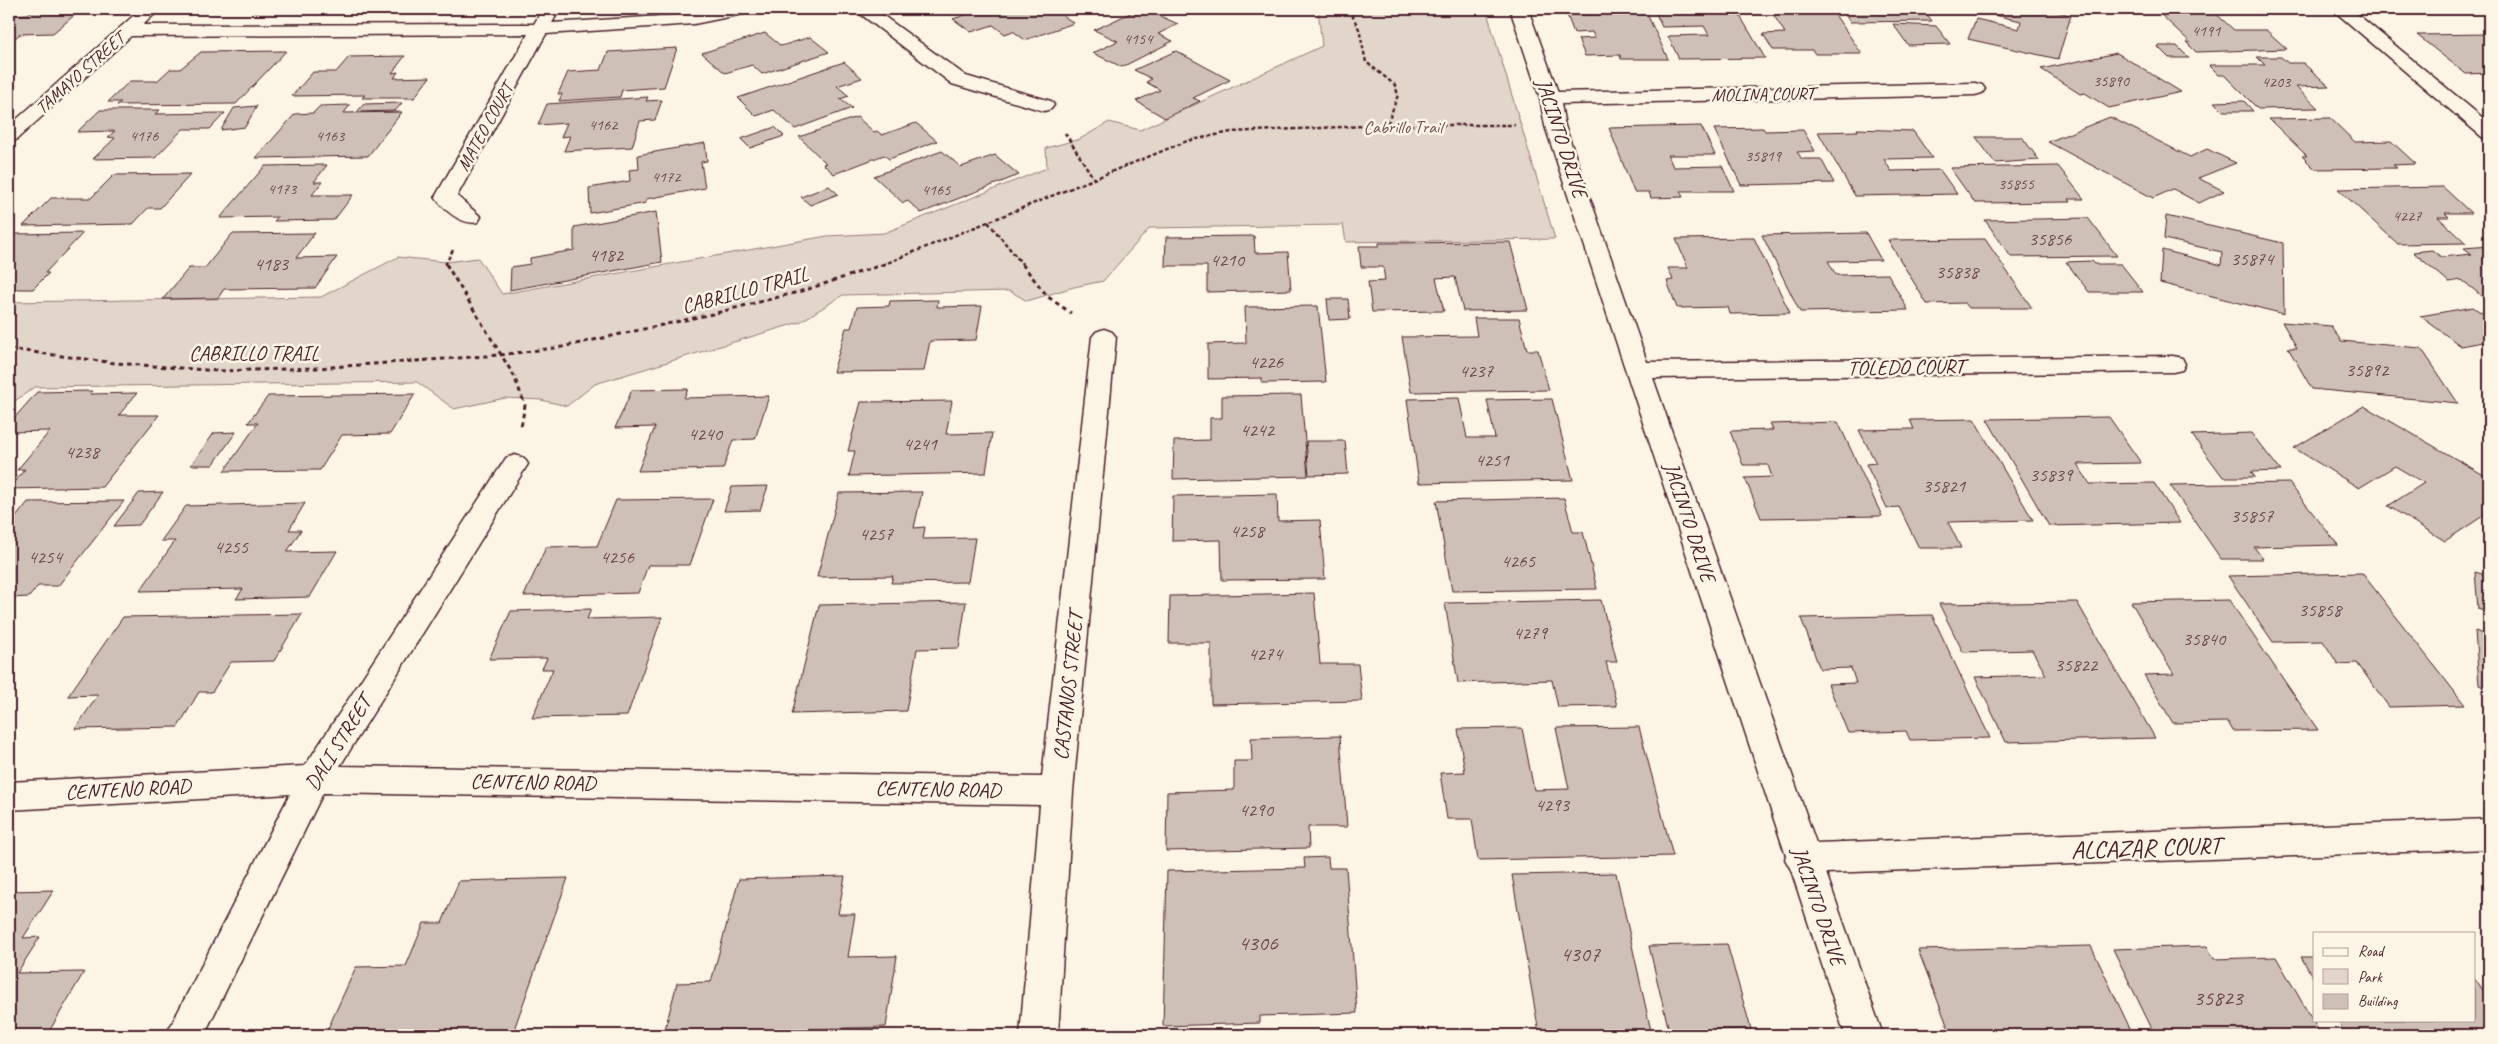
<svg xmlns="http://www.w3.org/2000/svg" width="2498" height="1044" font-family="Caveat,sans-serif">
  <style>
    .green { fill: #e2d5ca; stroke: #967a7a }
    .building { fill: #cfc0b7; stroke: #4a1f2b }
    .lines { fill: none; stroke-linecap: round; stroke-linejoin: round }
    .minor-casing { stroke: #4a1f2b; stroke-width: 3 }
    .path-far1 { stroke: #4a1f2b; stroke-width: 2.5; stroke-dasharray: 4 2.5; stroke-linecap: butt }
    .path { stroke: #4a1f2b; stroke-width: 3; stroke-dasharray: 4.5 4; stroke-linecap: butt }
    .minor { fill: #fcf5e5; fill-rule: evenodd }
    .labels { text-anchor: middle; stroke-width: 5; stroke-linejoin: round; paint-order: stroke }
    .far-number-label { font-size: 16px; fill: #6b474e }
    .far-street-label { font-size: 18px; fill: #4a1f2b; stroke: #fcf5e5 }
    .far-park-label { font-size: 18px; fill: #704c53; stroke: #fcf5e5 }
    .number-label { font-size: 19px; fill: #6b474e }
    .street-label { font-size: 21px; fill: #4a1f2b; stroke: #fcf5e5 }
    .near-number-label { font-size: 22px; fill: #6b474e }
    .near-street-label { font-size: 25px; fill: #4a1f2b; stroke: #fcf5e5 }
  </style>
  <rect width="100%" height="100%" fill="#fcf5e5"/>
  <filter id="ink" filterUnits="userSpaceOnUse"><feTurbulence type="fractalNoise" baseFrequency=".02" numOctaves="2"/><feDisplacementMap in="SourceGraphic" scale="10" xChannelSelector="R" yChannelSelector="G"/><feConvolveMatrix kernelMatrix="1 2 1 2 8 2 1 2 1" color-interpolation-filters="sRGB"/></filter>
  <g filter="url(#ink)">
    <!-- green -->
    <path class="green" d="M1318,9H1486L1555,239L1346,242L1343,225L1150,228L1103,281L1074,287L1027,301L1010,291L843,295L800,322L595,384L567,406L541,400L505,398L454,409L417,382L35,387L9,405V302L321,297L398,257L446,262L478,258L502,294L827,236L884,233L1047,168L1046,148L1080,139L1109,122L1140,130L1322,46Z"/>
    <!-- building -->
    <g class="building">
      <path d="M34,9H52L47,13H77L53,33L20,34L9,43V15L28,14Z"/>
      <path d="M257,9H303L300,12H254Z"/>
      <path d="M939,9H966L947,15Z"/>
      <path d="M983,9H1053L1074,23L1025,40L1013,31L1005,34L993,25L971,32L953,19Z"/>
      <path d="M1139,9H1144L1178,24L1158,34L1173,41L1122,67L1093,53L1118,41L1094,30Z"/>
      <path d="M1654,9H1736L1765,58L1679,59L1668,36L1709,35L1704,26L1662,27Z"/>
      <path d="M1770,9H1831L1862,54H1815L1812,50H1773L1763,34L1785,33Z"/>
      <path d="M1841,9H1923L1932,21L1850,22Z"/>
      <path d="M1977,9H2043L2071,15L2058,59L1968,39L1976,19L2019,29L2021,21L1976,11Z"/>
      <path d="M2159,9H2204L2208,12H2214L2234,30H2266L2287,49L2196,52L2186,42H2190L2159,13H2163Z"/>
      <path d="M1647,14L1668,59H1621L1620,55L1585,56L1578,39L1595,38L1592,32L1574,33L1567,15Z"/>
      <path d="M1893,24L1936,26L1950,44L1908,45Z"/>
      <path d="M765,33L781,46L810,37L829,52L762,74L752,65L725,73L702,53Z"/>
      <path d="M2489,34V73L2466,74L2417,35Z"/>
      <path d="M2157,46H2177L2189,58H2169Z"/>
      <path d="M677,48L664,87L622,90L620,97L559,101L562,94H558L568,72L601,70L608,52Z"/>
      <path d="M286,51L236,104L117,105L121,102H108L130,81H157L170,69H180L201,52Z"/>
      <path d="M1176,51L1230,80L1193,98L1200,101L1165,118L1136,101L1160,90L1146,82L1152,79L1134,70Z"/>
      <path d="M2117,53L2181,92L2109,108L2085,93L2080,94L2041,69Z"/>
      <path d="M405,56L392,73L398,72L394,78L430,77L414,98H362L365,95L292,96L313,72H336L349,57Z"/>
      <path d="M2257,57H2281L2288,63H2303L2329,86L2296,87L2318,108L2258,109L2224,75H2219L2209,65H2265Z"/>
      <path d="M844,62L862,78L837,86L849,96L840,99L852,108L795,129L774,110L756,116L738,98Z"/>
      <path d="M648,97L646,101L662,100L655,120L640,121L632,147L564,151L570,136L561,137L567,123L538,125L547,104Z"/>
      <path d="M2244,101L2253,111H2223L2214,102Z"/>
      <path d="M402,103L395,111L357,112L364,104Z"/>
      <path d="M350,105L344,113L402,112L368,156L256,158L295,114L313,113L320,106Z"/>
      <path d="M257,106L245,127L221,130L234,108Z"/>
      <path d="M100,110H160L155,114L225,113L210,129H183L155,158L93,159L115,138L108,137L115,131L77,132Z"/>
      <path d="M857,117L874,132L877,131L882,135L916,123L937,141L889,159L884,155L834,174L823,164L826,163L799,137Z"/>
      <path d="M2110,117L2190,157L2207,149L2236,163L2198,178L2224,191L2199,203L2173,189L2153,198L2048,142Z"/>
      <path d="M2330,118L2355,142L2391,141L2416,164L2393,165L2397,168L2315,169L2302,156H2307L2269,119Z"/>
      <path d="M1701,126L1715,155H1668L1673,167L1722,166L1734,191H1680L1683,197L1651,198L1649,192H1634L1609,128Z"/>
      <path d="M775,127L784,136L750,148L741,139Z"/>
      <path d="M1763,128L1765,131L1803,130L1815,151L1797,152L1802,159H1821L1834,183L1741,185L1714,129Z"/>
      <path d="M1857,129L1913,131L1932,158L1884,159L1891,171L1940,170L1957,194L1855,196L1818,132L1858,131Z"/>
      <path d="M1976,137H2022L2039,160L1995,163Z"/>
      <path d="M705,143L707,161L701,162L705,188L646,199V203L590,213L589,188L630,181L629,170L639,169L638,155Z"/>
      <path d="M942,151L961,167L995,155L1019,175L921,213L908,201L903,203L874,176Z"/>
      <path d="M327,165L314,182H322L312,195H353L334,220L274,221L278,217L220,218L265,166Z"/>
      <path d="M2058,166L2084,199H2069L2071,202L1975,203L1950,168Z"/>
      <path d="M191,174L160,208H148L133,224L23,226L51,198H91L114,175Z"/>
      <path d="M829,186L838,194L810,205L801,197Z"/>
      <path d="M2443,187L2471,213H2445L2449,217H2438L2466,243L2398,244L2338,189Z"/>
      <path d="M656,212L662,262L510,290L511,267L530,264V258L574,250V227Z"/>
      <path d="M2166,216L2283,243L2284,314L2160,283L2162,250L2221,265L2222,252L2164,239Z"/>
      <path d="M2088,218L2117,256L2011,257L1985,220Z"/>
      <path d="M83,233L45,273H49L33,289H9V238L12,234Z"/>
      <path d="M315,233L296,258L337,257L315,288L224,289L218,298L163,299L189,268H205L232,234Z"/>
      <path d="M1866,233L1881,260L1828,261L1836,275L1888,274L1908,310L1800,312L1762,235Z"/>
      <path d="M1254,236L1255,253L1288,252L1291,290L1207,292V266H1165L1166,237Z"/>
      <path d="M1754,238L1790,313L1730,314L1728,307L1677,308L1667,281L1673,280L1668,268H1688L1676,239Z"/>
      <path d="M1985,239L2032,308H1969L1965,303L1927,304L1888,240Z"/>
      <path d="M1510,242L1528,310L1463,311L1455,277L1436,278L1444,311L1372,312L1368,282L1385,281L1383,267H1361L1359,246H1379V243Z"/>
      <path d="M2489,246V302L2462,280L2449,282L2413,252L2432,250L2441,257L2472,254L2464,248Z"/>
      <path d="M2092,261L2095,264H2121L2143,292H2089L2066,262Z"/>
      <path d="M1327,299H1348L1350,319L1329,320Z"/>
      <path d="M938,300L937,307L982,306L976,340L930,341L924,371L833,372L846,328H851L857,307L889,306L890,301Z"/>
      <path d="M1318,306L1326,382L1262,383V378L1208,379V344L1246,343L1245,307Z"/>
      <path d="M2473,307L2489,318V341L2461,346L2420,316Z"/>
      <path d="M1474,318H1519L1527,350H1538L1549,390L1411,392L1402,337L1477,336Z"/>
      <path d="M2282,322L2331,326L2341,341L2421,348L2458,403L2312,389L2288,348H2297Z"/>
      <path d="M688,389L684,398L769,396L755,439L733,440L723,469L638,471L655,427L615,428L632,390Z"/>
      <path d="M93,391L90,394L137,393L119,415H159L102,487L9,489L25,469L17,470L50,431L9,432V424L37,392Z"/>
      <path d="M415,394L390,434L342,435L320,470L224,471L258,423H248L268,396Z"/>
      <path d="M1301,395L1308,476L1173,479L1174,441L1210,440V418H1222V396Z"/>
      <path d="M1459,398L1467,438H1495L1487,400L1552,399L1573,480L1419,483L1407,399Z"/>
      <path d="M952,401L946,434L992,433L986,473L849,476L855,451H848L861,402Z"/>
      <path d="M2364,406L2489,478V512L2445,541L2388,506L2424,483L2395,466L2359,488L2294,448Z"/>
      <path d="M2109,417L2141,463L2077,464L2090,484L2154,483L2180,523L2049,526L1987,419Z"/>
      <path d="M1974,419L2033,520L1948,522L1961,548H1919L1899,507L1887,508L1866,464L1876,463L1859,430L1914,429L1910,420Z"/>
      <path d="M1838,422L1882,516L1761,518L1745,478L1772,477L1768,465H1743L1730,431L1773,430L1770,424Z"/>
      <path d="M236,432L213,465H191L214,433Z"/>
      <path d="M2251,433L2281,471L2251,472L2255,477H2223L2192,435Z"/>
      <path d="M1306,441H1345L1348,474L1309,475Z"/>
      <path d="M2289,483L2338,545L2254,547L2263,559H2221L2170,485Z"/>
      <path d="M768,486L760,510L724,511L732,487Z"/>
      <path d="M163,492L139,525L114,526L139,493Z"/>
      <path d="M922,492L914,528L925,527L923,539L975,538L968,582L891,583L893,576L817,577L839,493Z"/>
      <path d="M1277,494L1278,521L1320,520L1325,579L1222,580L1221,540L1172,541L1173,496Z"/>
      <path d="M1564,498L1573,532H1583L1597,589L1452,591L1436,501Z"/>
      <path d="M713,499L690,565H648L638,593L524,596L546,547L597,546L616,500Z"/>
      <path d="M124,501L58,586H38L29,597L9,598V526L28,502Z"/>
      <path d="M305,503L289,530H301L287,552L337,551L310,597L236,599L243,589L140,591L175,541H161L186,506Z"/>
      <path d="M2475,572L2489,576V613L2478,609Z"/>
      <path d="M2362,573L2465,705L2389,707L2357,663L2338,664L2323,641L2273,642L2228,576Z"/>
      <path d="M1314,593L1320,664H1358L1362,701L1211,704V643H1169L1170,596Z"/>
      <path d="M1601,600L1617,662H1606L1617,706L1558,707L1552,680L1458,683L1445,603Z"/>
      <path d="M2229,600L2318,730L2233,731L2228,722L2173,723L2144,675L2174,674L2131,602Z"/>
      <path d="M966,602L959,648L917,649L906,711L792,714L819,605Z"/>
      <path d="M2077,602L2155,738L2006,742L1975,677L2046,675L2032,650L1963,652L1939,604Z"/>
      <path d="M591,609L587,619L662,617L627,716L532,718L553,669H542L547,658L489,659L511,611Z"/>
      <path d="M302,614L274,661L231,662L212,692H199L178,727L75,729L98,695L68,696L123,617Z"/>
      <path d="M1932,615L1990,738L1910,740L1906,731L1848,733L1828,684L1856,683L1851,668L1820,669L1801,618Z"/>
      <path d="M2475,631L2489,636V689L2479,685Z"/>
      <path d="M1639,727L1673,856L1478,860L1472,819H1447L1440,773L1465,772L1458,729L1522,728L1534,790L1569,789L1556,728Z"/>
      <path d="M1340,736L1347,827H1308L1309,848L1166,851L1167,792L1234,790V761H1252L1251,738Z"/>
      <path d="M1328,857L1329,868H1346L1357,1013L1260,1016V1023L1163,1026L1167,871L1305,868L1304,858Z"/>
      <path d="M1616,873L1651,1031L1539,1033L1512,875Z"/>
      <path d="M845,876L838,914H855L848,957L897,956L886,1027L664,1033L677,983L711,982L739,879Z"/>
      <path d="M568,878L512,1035H325L356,967L406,966L424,923H442L459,881Z"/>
      <path d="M54,890L23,938L40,937L17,973L84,972L47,1035H9V891Z"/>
      <path d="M1727,944L1751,1029L1669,1031L1649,946Z"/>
      <path d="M2091,946L2133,1035H1951L1918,950Z"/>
      <path d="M2207,946L2214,959L2276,957L2321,1035H2155L2113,949Z"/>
      <path d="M2301,957H2314V979Z"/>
      <path d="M2474,977L2489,999V1035H2347L2338,1020H2474Z"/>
    </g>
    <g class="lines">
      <defs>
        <g id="minor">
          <path d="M141,9H160L143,25L534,24L541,12H553L556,16L552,23L694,14L718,9H751L748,13L694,24L546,34L457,196L481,217L478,222C462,226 444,210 435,197L528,34L131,36L16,140L9,142V126Z"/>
          <path d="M854,9H874L966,76L1051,101L1054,105L1051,109L1044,111L952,84Z"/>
          <path d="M1510,9H1528L1558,92L1975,83L1982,85L1985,89L1982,93L1975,95L1561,104L1565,126L1647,362L2173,356L2182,358L2185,364L2182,370L2173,372L1653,378L1816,843L2489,819V849L1826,873L1883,1035H1845L1791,870L1785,859L1786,856L1545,126L1540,98Z"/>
          <path d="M2332,9H2351L2489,123V139L2482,137Z"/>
          <path d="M1104,329L1112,332L1116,337L1073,791L1058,1035H1020L1040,805L323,793L204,1035H166L290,794L9,810V782L305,766L506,458L515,455L524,458L528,464L340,766L1042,777L1092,337L1096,332Z"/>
        </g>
      </defs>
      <!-- minor casing -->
      <use href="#minor" class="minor-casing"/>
      <!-- path-far1 -->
      <g class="path-far1">
        <path d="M1349,9L1359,29L1366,62L1395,85L1398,95L1387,125"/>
        <path d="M1065,133L1094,179"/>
        <path d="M988,222L1023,265"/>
        <path d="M445,265L453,250"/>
        <path d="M882,265L1187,141L1231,132L1387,125H1515"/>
      </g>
      <!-- path -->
      <g class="path">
        <path d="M446,264L514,376L525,405L521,427"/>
        <path d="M1022,264L1048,297L1071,313"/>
        <path d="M9,349L115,363L219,371L317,368L500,355L562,347L712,314L802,291L885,264"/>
      </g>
      <!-- minor -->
      <use href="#minor" class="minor"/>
    </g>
  </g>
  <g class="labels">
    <!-- far-number labels -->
    <g class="far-number-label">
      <text x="2206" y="36">4191</text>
      <text x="1138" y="44">4154</text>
      <text x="2111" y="86">35890</text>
      <text x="2276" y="87">4203</text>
      <text x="603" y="130">4162</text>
      <text x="144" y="141">4176</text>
      <text x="330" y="141">4163</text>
      <text x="1763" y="161">35819</text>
      <text x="666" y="182">4172</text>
      <text x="2016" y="189">35855</text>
      <text x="282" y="194">4173</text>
      <text x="936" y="195">4165</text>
      <text x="2407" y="221">4227</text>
    </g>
    <!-- far-street labels -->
    <g class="far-street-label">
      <text transform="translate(80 73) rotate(-42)" y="6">TAMAYO STREET</text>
      <text transform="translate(1763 94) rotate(-1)" y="6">MOLINA COURT</text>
      <text transform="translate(485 127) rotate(-61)" y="6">MATEO COURT</text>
    </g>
    <!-- far-park labels -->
    <g class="far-park-label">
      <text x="1403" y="133">Cabrillo Trail</text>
    </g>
    <!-- number labels -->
    <g class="number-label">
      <text x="2050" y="245">35856</text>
      <text x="606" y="261">4182</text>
      <text x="2252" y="265">35874</text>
      <text x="1227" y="266">4210</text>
      <text x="271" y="270">4183</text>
      <text x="1957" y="278">35838</text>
      <text x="1266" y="368">4226</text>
      <text x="2367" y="376">35892</text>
      <text x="1476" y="377">4237</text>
      <text x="1257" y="436">4242</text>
      <text x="705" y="440">4240</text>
      <text x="920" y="450">4241</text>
      <text x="82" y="458">4238</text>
      <text x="1492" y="466">4251</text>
      <text x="2051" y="481">35839</text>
      <text x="1944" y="492">35821</text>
      <text x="2252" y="522">35857</text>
      <text x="1247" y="537">4258</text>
      <text x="876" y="540">4257</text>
      <text x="231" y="553">4255</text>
      <text x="45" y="563">4254</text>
      <text x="617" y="563">4256</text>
      <text x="1518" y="567">4265</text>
      <text x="2320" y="616">35858</text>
      <text x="1530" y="639">4279</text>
      <text x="2204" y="645">35840</text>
      <text x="1265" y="660">4274</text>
      <text x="2076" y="671">35822</text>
      <text x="1552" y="811">4293</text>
      <text x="1256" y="816">4290</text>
    </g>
    <!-- street labels -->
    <g class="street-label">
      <text transform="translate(1562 138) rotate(72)" y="7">JACINTO DRIVE</text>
      <text transform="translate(745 290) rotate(-15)" y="7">CABRILLO TRAIL</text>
      <text x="254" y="360">CABRILLO TRAIL</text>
      <text transform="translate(1906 367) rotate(-1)" y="7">TOLEDO COURT</text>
      <text transform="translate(1690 522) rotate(72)" y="7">JACINTO DRIVE</text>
      <text transform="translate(1068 686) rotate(-84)" y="7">CASTANOS STREET</text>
      <text transform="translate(338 743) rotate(-58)" y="7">DALI STREET</text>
      <text transform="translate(533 782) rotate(1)" y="7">CENTENO ROAD</text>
      <text transform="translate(128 789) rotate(-3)" y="7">CENTENO ROAD</text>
      <text transform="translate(938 789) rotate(1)" y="7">CENTENO ROAD</text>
      <text transform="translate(1819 906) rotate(71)" y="7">JACINTO DRIVE</text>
    </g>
    <!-- near-number labels -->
    <g class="near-number-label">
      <text x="1258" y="950">4306</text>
      <text x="1580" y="961">4307</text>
      <text x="2218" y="1005">35823</text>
    </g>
    <!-- near-street labels -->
    <g class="near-street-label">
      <text transform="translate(2146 847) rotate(-2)" y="9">ALCAZAR COURT</text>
    </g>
  </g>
  <!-- margin -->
  <rect width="2498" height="1044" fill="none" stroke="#fcf5e5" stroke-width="30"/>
  <rect x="15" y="15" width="2468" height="1014" fill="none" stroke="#4a1f2b" stroke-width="2" filter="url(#ink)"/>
  <!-- legend -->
  <rect x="2313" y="932" width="162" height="90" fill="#fcf5e5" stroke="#b59f9b"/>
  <rect x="2323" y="948" width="25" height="8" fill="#fcf5e5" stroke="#b59f9b"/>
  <text x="2358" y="956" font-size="15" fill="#4a1f2b">Road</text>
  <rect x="2323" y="969" width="25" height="15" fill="#e2d5ca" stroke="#b59f9b"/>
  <text x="2358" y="982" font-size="15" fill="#4a1f2b">Park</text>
  <rect x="2323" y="994" width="25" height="15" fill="#cfc0b7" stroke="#b59f9b"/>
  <text x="2358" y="1006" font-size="15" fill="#4a1f2b">Building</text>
</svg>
